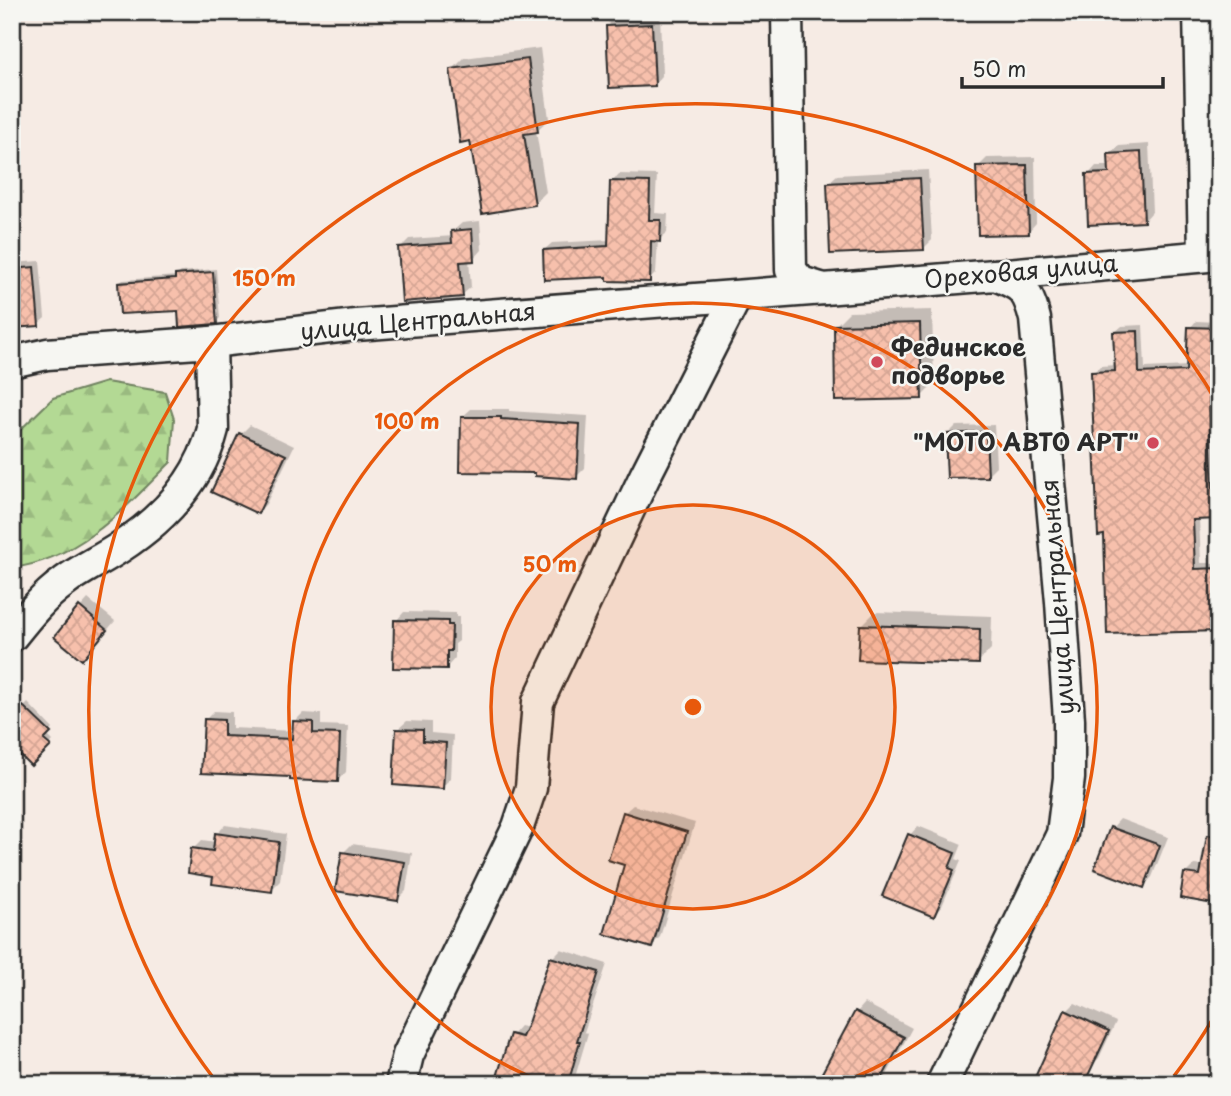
<svg xmlns="http://www.w3.org/2000/svg" width="1231" height="1096" font-family="'Playpen Sans',sans-serif">
  <style>
    .forest { fill: url(#forest-firs); stroke: #6f8260; stroke-width: 2 }
    .shadow { fill: #0003 }
    .building { fill: url(#building-cross-hatch); stroke: #2b2b2b; stroke-width: 2 }
    .lines { fill: none; stroke-linecap: round; stroke-linejoin: round }
    .minor-casing { stroke: #2b2b2b; stroke-width: 35 }
    .minor { stroke: #f6f6f2; stroke-width: 30 }
    .ring { fill: none; stroke: #e8590c; stroke-width: 3.5 }
    .poi-dot { fill: #d1495b; stroke: #f6f6f2; stroke-width: 2.5 }
    .labels { text-anchor: middle; stroke-width: 5; stroke-linejoin: round; paint-order: stroke }
    .street-label { font-size: 24px; fill: #2b2b2b; stroke: #f6f6f2 }
    .poi-label { font-size: 24px; font-weight: bold; fill: #2b2b2b; stroke: #f6f6f2; text-anchor: start }
    .centre { fill: #e8590c; stroke: #f6f6f2; stroke-width: 3.5 }
    .ring-label { font-size: 21px; text-anchor: middle; font-weight: bold; fill: #e8590c; stroke: #f6f6f2; stroke-width: 5; stroke-linejoin: round; paint-order: stroke }
  </style>
  <defs>
    <pattern id="forest-firs" width="22" height="20" patternUnits="userSpaceOnUse" patternTransform="scale(1.75)"><rect width="22" height="20" fill="#b3d994"/><path d="M5 1l3.5 6h-7zM16 11l3.5 6h-7z" fill="#9aba80"/></pattern>
    <pattern id="building-cross-hatch" width="8" height="8" patternUnits="userSpaceOnUse" patternTransform="scale(1.75)"><rect width="8" height="8" fill="#f7c0ac"/><path d="M0 0l8 8M0 8l8-8" fill="none" stroke="#d4a594"/></pattern>
  </defs>
  <rect width="100%" height="100%" fill="#f6ebe4"/>
  <filter id="ink" filterUnits="userSpaceOnUse"><feTurbulence type="fractalNoise" baseFrequency=".0143" numOctaves="2"/><feDisplacementMap in="SourceGraphic" scale="14" xChannelSelector="R" yChannelSelector="G"/><feConvolveMatrix kernelMatrix="1 2 1 2 8 2 1 2 1" color-interpolation-filters="sRGB"/></filter>
  <g filter="url(#ink)">
    <!-- forest -->
    <path class="forest" d="M106,382L165,392L174,419L171,462C126,507 79,560 12,568V438L53,398Z"/>
    <!-- shadow -->
    <g class="shadow">
      <path d="M608,12H660L662,76L654,85L611,87Z"/>
      <path d="M1089,12H1136L1133,15L1089,17Z"/>
      <path d="M540,48L549,119L536,131L546,192L534,204L472,139L452,70L464,58Z"/>
      <path d="M18,97L23,126L19,130L12,131V98Z"/>
      <path d="M1149,144L1152,212L1144,221L1088,175L1096,166H1111L1110,154L1119,146Z"/>
      <path d="M1035,157L1036,223L1028,232L978,167L987,158Z"/>
      <path d="M928,170L932,240L923,249L828,183L837,175Z"/>
      <path d="M619,174L657,175L655,213L668,214L667,233L658,240L656,273L649,280L609,275L544,250L552,243L610,240L612,182Z"/>
      <path d="M480,221L482,250L474,259H469L471,287L462,295L400,248L409,239L454,236L453,231L462,223Z"/>
      <path d="M40,261L45,318L38,324L12,327V263Z"/>
      <path d="M216,269L220,318L216,322L119,283L123,280L176,276L181,272Z"/>
      <path d="M932,310L934,384L921,397L835,326L849,312Z"/>
      <path d="M1196,321L1219,322V368H1214L1219,517L1199,518L1201,563H1219V629L1105,534L1093,373L1100,366L1116,365L1115,332L1122,326L1143,325L1145,368L1188,366L1190,328Z"/>
      <path d="M471,409H509V411L588,416L585,468L576,477L537,471L462,417Z"/>
      <path d="M250,425L294,446L266,504L258,512L214,491L241,434Z"/>
      <path d="M994,425L996,466L987,475L947,435L956,426Z"/>
      <path d="M88,599L115,621L91,649L80,608Z"/>
      <path d="M404,612L456,613V617H459V641L455,644V658L447,667L396,621Z"/>
      <path d="M875,612L992,616L991,649L978,662L861,626Z"/>
      <path d="M28,703L53,729L47,735L53,741L31,764L12,719Z"/>
      <path d="M214,711L232,712V728L294,731V722L303,713L321,714V725L348,726L346,772L337,781L292,775L203,771L205,720Z"/>
      <path d="M407,721L431,722V733L453,735L451,778L442,787L398,729Z"/>
      <path d="M633,805L695,823L660,937L651,946L626,864L624,813Z"/>
      <path d="M1120,819L1168,837L1152,877L1144,886L1112,828Z"/>
      <path d="M225,825L286,834L280,881L271,890L215,875L193,849L202,840L216,842L217,834Z"/>
      <path d="M918,826L962,844L956,859L961,861L942,906L934,915L910,835Z"/>
      <path d="M352,844L412,853L406,891L398,899L344,852Z"/>
      <path d="M1194,865L1204,866L1219,903L1186,873Z"/>
      <path d="M561,949L607,964L584,1032L588,1033L573,1084H516L512,1035L520,1026L528,1028L552,958Z"/>
      <path d="M865,1003L912,1028L882,1084H824L819,1081L857,1012Z"/>
      <path d="M1075,1003L1116,1022L1099,1058L1090,1067L1067,1011Z"/>
    </g>
    <!-- building -->
    <g class="building">
      <path d="M652,24L655,86L609,88L606,26Z"/>
      <path d="M528,59L538,132L524,134L535,205L482,214L470,141L460,143L450,69Z"/>
      <path d="M1141,152L1144,222L1088,225L1086,174L1109,173L1108,154Z"/>
      <path d="M1027,165L1029,234L978,235L976,166Z"/>
      <path d="M920,178L924,250L830,254L827,183Z"/>
      <path d="M610,181L650,182L649,220H661L660,242L651,241L650,282L607,281V277L544,280L543,250L608,246Z"/>
      <path d="M472,229L474,261L460,262L463,297L402,302L398,247L452,243L451,231Z"/>
      <path d="M34,267L39,326L12,328V269Z"/>
      <path d="M213,272L217,324L179,327L178,311L120,314L118,283L175,279V275Z"/>
      <path d="M920,323L922,399L835,401L834,325Z"/>
      <path d="M1188,327L1219,328V370L1208,369L1213,495H1219V519L1193,520L1195,569L1219,568V631L1107,634L1104,535L1098,536L1091,372L1115,371L1113,332L1138,331L1139,373L1186,371Z"/>
      <path d="M461,417H501V419L580,424L577,479L535,476V473L460,472Z"/>
      <path d="M986,432L988,477L947,478L945,434Z"/>
      <path d="M239,433L286,455L258,514L211,492Z"/>
      <path d="M79,606L107,630L82,660L54,637Z"/>
      <path d="M394,620L448,621V625H452L451,651H447V669L393,668Z"/>
      <path d="M860,625L980,629L979,664L858,660Z"/>
      <path d="M23,706L51,733L44,740L51,746L31,766L12,747V716Z"/>
      <path d="M204,719L224,720V736L292,739L293,721L313,722V733L340,734L338,782L290,780V777L201,773Z"/>
      <path d="M396,729L423,730V741L446,743L443,789L393,785Z"/>
      <path d="M623,812L687,832L652,948L604,934L624,865L608,860Z"/>
      <path d="M1110,827L1160,845L1144,888L1094,869Z"/>
      <path d="M215,833L279,842L272,892L212,884L213,877L188,873L191,848L213,851Z"/>
      <path d="M908,834L955,853L949,868L954,870L934,917L882,896Z"/>
      <path d="M1207,835L1219,836V905L1180,898L1184,873L1200,875Z"/>
      <path d="M342,852L405,862L398,901L335,891Z"/>
      <path d="M550,957L599,972L577,1041H580L568,1084H509L496,1080L510,1034L522,1037L527,1026Z"/>
      <path d="M1065,1010L1109,1031L1084,1084H1032Z"/>
      <path d="M855,1011L904,1037L879,1084H816Z"/>
    </g>
    <g class="lines">
      <defs>
        <g id="minor">
          <path d="M787,12L791,270L801,282L824,289L995,275C1022,285 1028,290 1035,319L1061,602L1069,720V778L1062,834L942,1084"/>
          <path d="M1199,12L1204,255"/>
          <path d="M995,275L1219,255"/>
          <path d="M12,362L47,354L211,342L356,325L824,289"/>
          <path d="M12,636C28,616 43,597 64,582C81,569 101,560 119,548C162,520 200,481 213,429L211,342"/>
          <path d="M401,1084L408,1055L518,827L531,788L538,702L645,476L736,297"/>
        </g>
      </defs>
      <!-- minor casing -->
      <use href="#minor" class="minor-casing"/>
      <!-- minor -->
      <use href="#minor" class="minor"/>
    </g>
  </g>
  <!-- distance rings -->
  <circle cx="693" cy="707" r="202" fill="#e8590c" fill-opacity=".12"/>
  <g class="ring">
    <circle cx="693" cy="707" r="202"/>
    <path d="M545 1083A404 404 0 1 1 841 1083"/>
    <path d="M1218 1010A606 606 0 0 1 1171 1080M215 1080A606 606 0 1 1 1218 404"/>
  </g>
  <!-- markers -->
  <g class="poi-dot">
    <circle cx="877" cy="362" r="7"/>
    <circle cx="1153" cy="443" r="7"/>
  </g>
  <g class="labels">
    <!-- street labels -->
    <g class="street-label">
      <text transform="translate(1021 272) rotate(-5)" y="8">Ореховая улица</text>
      <text transform="translate(418 322) rotate(-5)" y="8">улица Центральная</text>
      <text transform="translate(1058 597) rotate(-94)" y="8">улица Центральная</text>
    </g>
    <!-- poi labels -->
    <g class="poi-label">
      <text x="891" y="356">Фединское<tspan x="891" dy="28">подворье</tspan></text>
      <text x="1139" y="451" text-anchor="end">"МОТО АВТО АРТ"</text>
    </g>
  </g>
  <circle cx="693" cy="707" r="10" class="centre"/>
  <g class="ring-label">
    <text x="264" y="286">150 m</text>
    <text x="407" y="429">100 m</text>
    <text x="550" y="572">50 m</text>
  </g>
  <!-- margin -->
  <rect width="1231" height="1096" fill="none" stroke="#f6f6f2" stroke-width="42"/>
  <rect x="21" y="21" width="1189" height="1054" fill="none" stroke="#2b2b2b" stroke-width="2.5" filter="url(#ink)"/>
  <!-- scale -->
  <path d="M962 77v10h201v-10" fill="none" stroke="#2b2b2b" stroke-width="3.5"/>
  <text x="972" y="77" font-size="21" fill="#2b2b2b" stroke="#f6f6f2" stroke-width="5" paint-order="stroke">50 m</text>
</svg>
